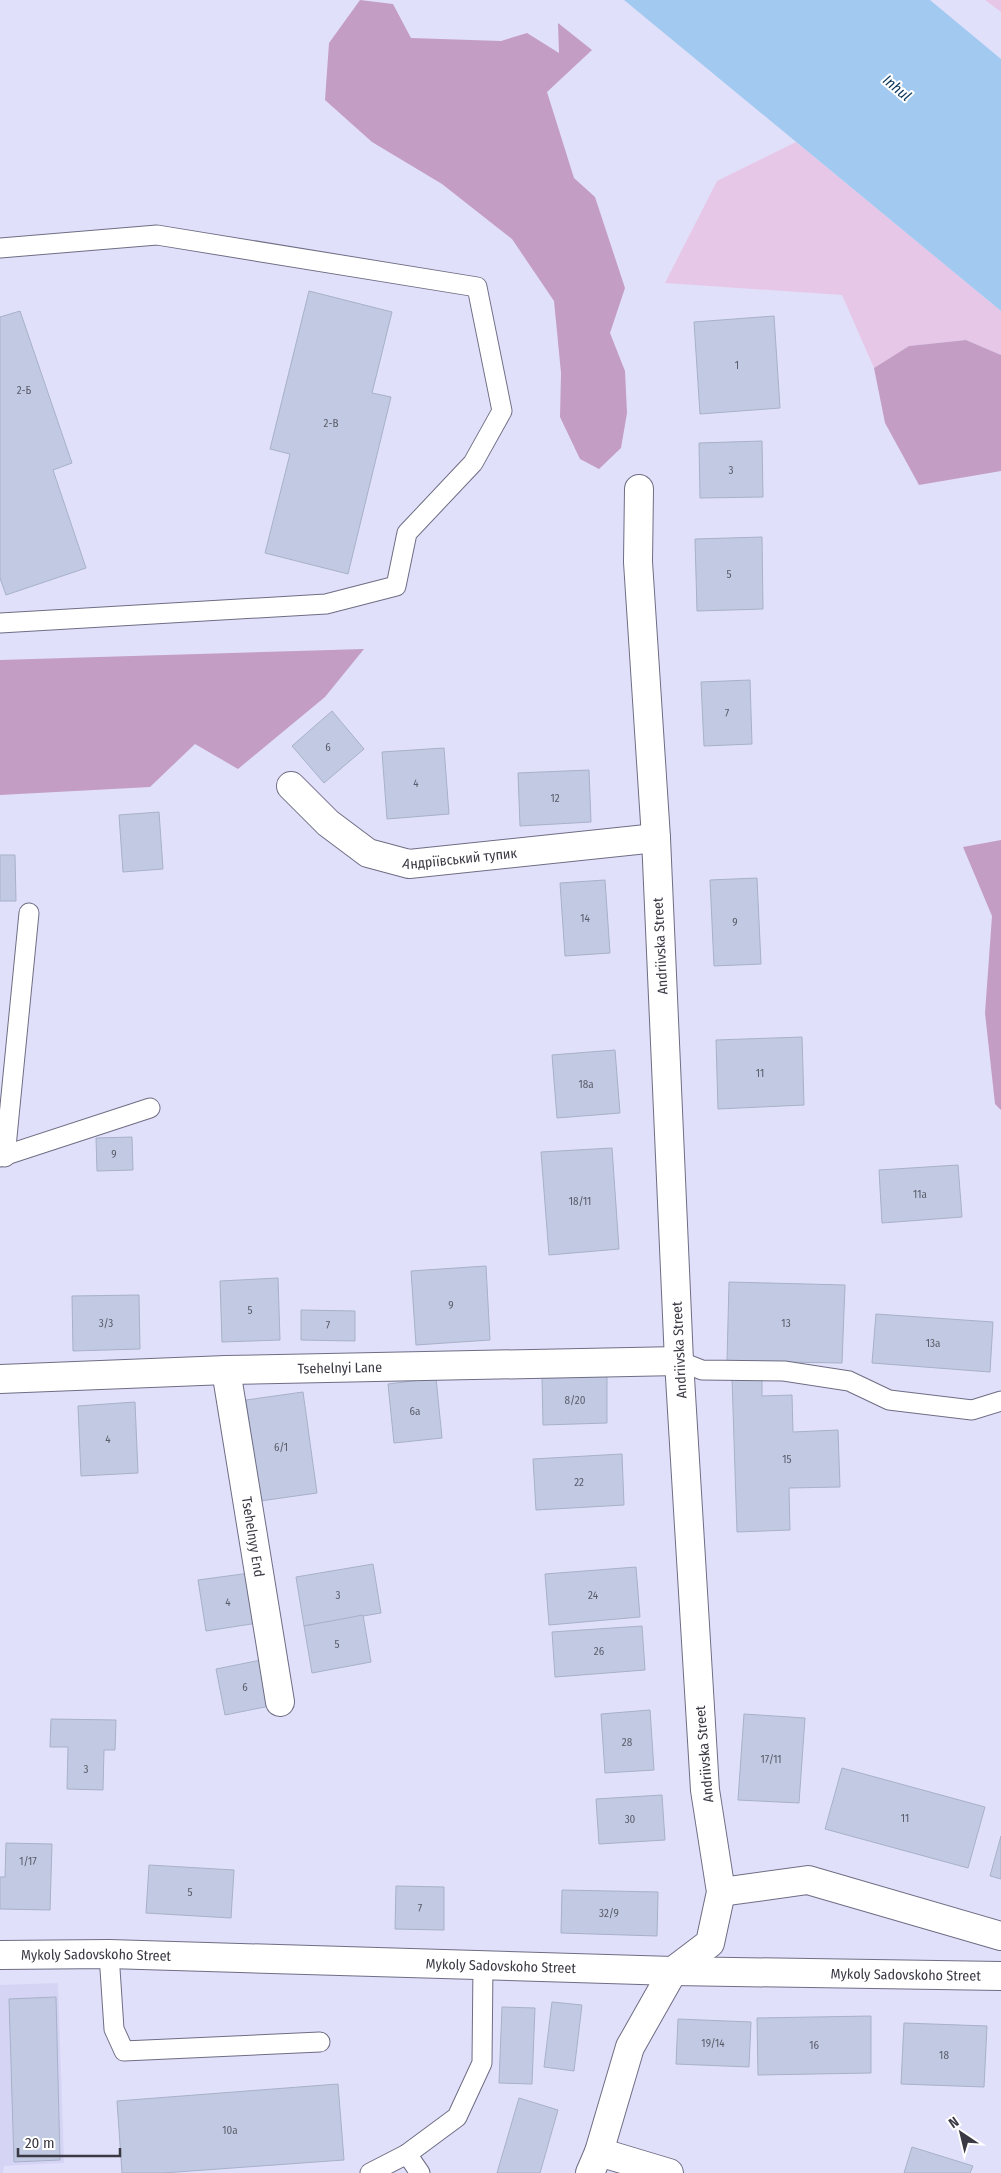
<svg xmlns="http://www.w3.org/2000/svg" width="1001" height="2173" font-family="'Fira Sans Condensed',sans-serif">
  <style>
    .built { fill: #d5d4f5 }
    .green { fill: #e7c7e7 }
    .forest { fill: #c49dc4 }
    .water { fill: #a2c9f0 }
    .building { fill: #c1cae2; stroke: #a7b1c8 }
    .lines { fill: none; stroke-linecap: round; stroke-linejoin: round }
    .lane-casing { stroke: #6e6d84; stroke-width: 21 }
    .street-casing { stroke: #6e6d84; stroke-width: 30 }
    .secondary-casing { stroke: #6e6d84; stroke-width: 30 }
    .lane { stroke: #fff; stroke-width: 19 }
    .street { stroke: #fff; stroke-width: 28 }
    .secondary { stroke: #fff; stroke-width: 28 }
    .labels { text-anchor: middle; stroke-width: 4; stroke-linejoin: round; paint-order: stroke }
    .number-label { font-size: 11px; fill: #5c5d6c }
    .street-label { font-size: 14px; fill: #3a3944; stroke: #fff }
    .water-label { font-size: 15px; font-style: italic; fill: #0a365b; stroke: #fff }
  </style>
  <rect width="100%" height="100%" fill="#e1e0fa"/>
  <!-- built -->
  <path class="built" d="M58,1983L64,2163L4,2166L3,2173H0V1985Z"/>
  <!-- green -->
  <g class="green">
    <path d="M985,0H1001V12Z"/>
    <path d="M796,142L1001,311V355L966,340L909,346L874,368L842,295L665,283L717,181Z"/>
  </g>
  <!-- forest -->
  <g class="forest">
    <path d="M360,0L393,4L411,38L501,41L527,33L559,53L558,23L592,50L547,92L574,178L595,197L625,288L610,333L625,371L627,413L621,448L599,469L580,459L560,417L561,373L554,301L512,239L442,184L372,142L325,100L329,43Z"/>
    <path d="M966,340L1001,355V471L919,485L885,423L874,368L909,346Z"/>
    <path d="M364,649L325,697L238,769L195,744L150,787L0,795V660Z"/>
    <path d="M1001,840V1110L995,1104L985,1013L992,916L963,847Z"/>
  </g>
  <!-- water -->
  <path class="water" d="M624,0H930L1001,59V311Z"/>
  <!-- building -->
  <g class="building">
    <path d="M309,291L392,312L372,393L391,397L348,574L265,553L290,454L270,449Z"/>
    <path d="M20,311L72,463L53,470L86,568L6,595L0,578V317Z"/>
    <path d="M774,316L780,408L700,414L694,322Z"/>
    <path d="M762,441L763,497L700,498L699,443Z"/>
    <path d="M762,537L763,609L697,611L695,539Z"/>
    <path d="M750,680L752,744L704,746L701,682Z"/>
    <path d="M332,711L364,749L324,783L292,746Z"/>
    <path d="M444,748L449,814L387,819L382,752Z"/>
    <path d="M589,770L591,822L520,826L518,773Z"/>
    <path d="M159,812L163,869L123,872L119,815Z"/>
    <path d="M0,855H15L16,901H0Z"/>
    <path d="M757,878L761,964L714,966L710,880Z"/>
    <path d="M605,880L610,953L565,956L560,883Z"/>
    <path d="M802,1037L804,1105L718,1109L716,1040Z"/>
    <path d="M615,1050L620,1113L557,1118L552,1055Z"/>
    <path d="M132,1137L133,1170L97,1171L96,1138Z"/>
    <path d="M612,1148L619,1249L549,1255L541,1152Z"/>
    <path d="M958,1165L962,1217L882,1223L879,1170Z"/>
    <path d="M486,1266L490,1340L416,1345L411,1271Z"/>
    <path d="M278,1278L280,1340L222,1342L220,1281Z"/>
    <path d="M729,1282L845,1285L842,1363L727,1361Z"/>
    <path d="M139,1295L140,1349L73,1351L72,1296Z"/>
    <path d="M301,1310L355,1311V1341L301,1340Z"/>
    <path d="M876,1314L993,1322L990,1372L872,1363Z"/>
    <path d="M607,1375V1423L543,1425L542,1377Z"/>
    <path d="M762,1377V1396L792,1395L793,1432L838,1430L840,1487L789,1488L790,1530L737,1532L732,1378Z"/>
    <path d="M436,1378L442,1438L394,1443L388,1384Z"/>
    <path d="M303,1392L317,1493L260,1501L246,1400Z"/>
    <path d="M135,1402L138,1473L81,1476L78,1406Z"/>
    <path d="M622,1454L624,1505L536,1510L533,1459Z"/>
    <path d="M373,1564L381,1613L304,1626L296,1577Z"/>
    <path d="M636,1567L640,1617L549,1625L545,1574Z"/>
    <path d="M250,1573L258,1623L206,1631L198,1580Z"/>
    <path d="M363,1615L371,1662L312,1673L304,1626Z"/>
    <path d="M642,1626L645,1670L555,1677L552,1632Z"/>
    <path d="M266,1659L275,1705L225,1715L216,1669Z"/>
    <path d="M650,1710L654,1770L605,1773L601,1714Z"/>
    <path d="M744,1714L805,1718L799,1803L738,1800Z"/>
    <path d="M51,1719L116,1720L115,1750H104L103,1790L67,1789L68,1747H50Z"/>
    <path d="M842,1768L985,1807L968,1868L825,1829Z"/>
    <path d="M662,1795L665,1840L599,1844L596,1799Z"/>
    <path d="M1001,1836V1879L990,1876Z"/>
    <path d="M6,1843L52,1844L50,1910L0,1909V1877H5Z"/>
    <path d="M149,1865L234,1870L231,1918L146,1913Z"/>
    <path d="M396,1886L444,1887V1930L395,1929Z"/>
    <path d="M562,1890L658,1892L657,1936L561,1933Z"/>
    <path d="M56,1997L60,2160L14,2162L9,1999Z"/>
    <path d="M552,2002L582,2005L574,2071L544,2067Z"/>
    <path d="M502,2007L535,2008L532,2084L499,2083Z"/>
    <path d="M871,2016V2073L758,2075L757,2018Z"/>
    <path d="M678,2019L751,2022L749,2067L676,2064Z"/>
    <path d="M904,2023L987,2026L984,2087L901,2084Z"/>
    <path d="M338,2084L344,2160L163,2173H122L117,2101Z"/>
    <path d="M519,2098L558,2110L540,2173H497Z"/>
    <path d="M912,2147L973,2166L970,2173H904Z"/>
  </g>
  <g class="lines">
    <defs>
      <g id="lane">
        <path d="M0,248L157,235L477,287L502,411L473,463L407,533L396,586L326,604L0,623"/>
        <path d="M0,1157L150,1108"/>
        <path d="M5,1157L29,913"/>
        <path d="M679,1361L702,1370L784,1371L849,1381L889,1400L972,1410L1001,1401"/>
        <path d="M109,1954L114,2029L124,2051L320,2042"/>
        <path d="M407,2154L420,2173"/>
        <path d="M370,2173L407,2154L457,2117L482,2063L483,1965"/>
      </g>
      <g id="street">
        <path id="s1" d="M291,786L328,823L368,853L409,864L656,838"/>
        <path id="s2" d="M226,1370L280,1702"/>
        <path id="s3" d="M0,1379L226,1370L679,1361"/>
        <path d="M721,1892L808,1880L1001,1936"/>
        <path d="M599,2152L669,2173"/>
        <path d="M590,2173L599,2152L630,2047L673,1971L710,1943L721,1892L705,1790L679,1361L656,838L638,562L639,489"/>
      </g>
      <g id="secondary">
        <path id="s4" d="M0,1955L109,1954L673,1971L1001,1976"/>
      </g>
    </defs>
    <!-- lane casing -->
    <use href="#lane" class="lane-casing"/>
    <!-- street casing -->
    <use href="#street" class="street-casing"/>
    <!-- secondary casing -->
    <use href="#secondary" class="secondary-casing"/>
    <!-- lane -->
    <use href="#lane" class="lane"/>
    <!-- street -->
    <use href="#street" class="street"/>
    <!-- secondary -->
    <use href="#secondary" class="secondary"/>
  </g>
  <g class="labels">
    <!-- number labels -->
    <g class="number-label">
      <text x="737" y="369">1</text>
      <text x="24" y="394">2-Б</text>
      <text x="331" y="427">2-В</text>
      <text x="731" y="474">3</text>
      <text x="729" y="578">5</text>
      <text x="727" y="717">7</text>
      <text x="328" y="751">6</text>
      <text x="416" y="787">4</text>
      <text x="555" y="802">12</text>
      <text x="585" y="922">14</text>
      <text x="735" y="926">9</text>
      <text x="760" y="1077">11</text>
      <text x="586" y="1088">18а</text>
      <text x="114" y="1158">9</text>
      <text x="920" y="1198">11а</text>
      <text x="580" y="1205">18/11</text>
      <text x="451" y="1309">9</text>
      <text x="250" y="1314">5</text>
      <text x="106" y="1327">3/3</text>
      <text x="786" y="1327">13</text>
      <text x="328" y="1329">7</text>
      <text x="933" y="1347">13а</text>
      <text x="575" y="1404">8/20</text>
      <text x="415" y="1415">6а</text>
      <text x="108" y="1443">4</text>
      <text x="281" y="1451">6/1</text>
      <text x="787" y="1463">15</text>
      <text x="579" y="1486">22</text>
      <text x="338" y="1599">3</text>
      <text x="593" y="1599">24</text>
      <text x="228" y="1606">4</text>
      <text x="337" y="1648">5</text>
      <text x="599" y="1655">26</text>
      <text x="245" y="1691">6</text>
      <text x="627" y="1746">28</text>
      <text x="771" y="1763">17/11</text>
      <text x="86" y="1773">3</text>
      <text x="905" y="1822">11</text>
      <text x="630" y="1823">30</text>
      <text x="28" y="1865">1/17</text>
      <text x="190" y="1896">5</text>
      <text x="420" y="1912">7</text>
      <text x="609" y="1917">32/9</text>
      <text x="713" y="2047">19/14</text>
      <text x="814" y="2049">16</text>
      <text x="944" y="2059">18</text>
      <text x="230" y="2134">10а</text>
    </g>
    <!-- street labels -->
    <g class="street-label">
      <text dy="5" stroke="none"><textPath href="#s1" startOffset="196">Андріївський тупик</textPath></text>
      <text transform="translate(660 946) rotate(-93)" y="5">Andriivska Street</text>
      <text transform="translate(679 1350) rotate(-93)" y="5">Andriivska Street</text>
      <text dy="5" stroke="none"><textPath href="#s3" startOffset="340">Tsehelnyi Lane</textPath></text>
      <text dy="5" stroke="none"><textPath href="#s2" startOffset="169">Tsehelnyy End</textPath></text>
      <text transform="translate(704 1754) rotate(-95)" y="5">Andriivska Street</text>
      <text dy="5" stroke="none"><textPath href="#s4" startOffset="96">Mykoly Sadovskoho Street</textPath></text>
      <text dy="5" stroke="none"><textPath href="#s4" startOffset="501">Mykoly Sadovskoho Street</textPath></text>
      <text dy="5" stroke="none"><textPath href="#s4" startOffset="906">Mykoly Sadovskoho Street</textPath></text>
    </g>
    <!-- water labels -->
    <g class="water-label">
      <text transform="translate(897 88) rotate(40)" y="5">Inhul</text>
    </g>
  </g>
  <!-- north arrow -->
  <g transform="translate(961 2133) rotate(325)" stroke="#ffffff" stroke-width="4" paint-order="stroke">
  <path d="M0-4L9 19L0 12L-9 19Z" fill="#3a3944"/>
  <text y="-8" font-size="14" font-weight="bold" text-anchor="middle" fill="#3a3944">N</text>
  </g>
  <!-- scale -->
  <path d="M18 2148v8h102v-8" fill="none" stroke="#3a3944" stroke-width="2.5"/>
  <text x="25" y="2148" font-size="15" fill="#3a3944" stroke="#ffffff" stroke-width="4" paint-order="stroke">20 m</text>
</svg>
